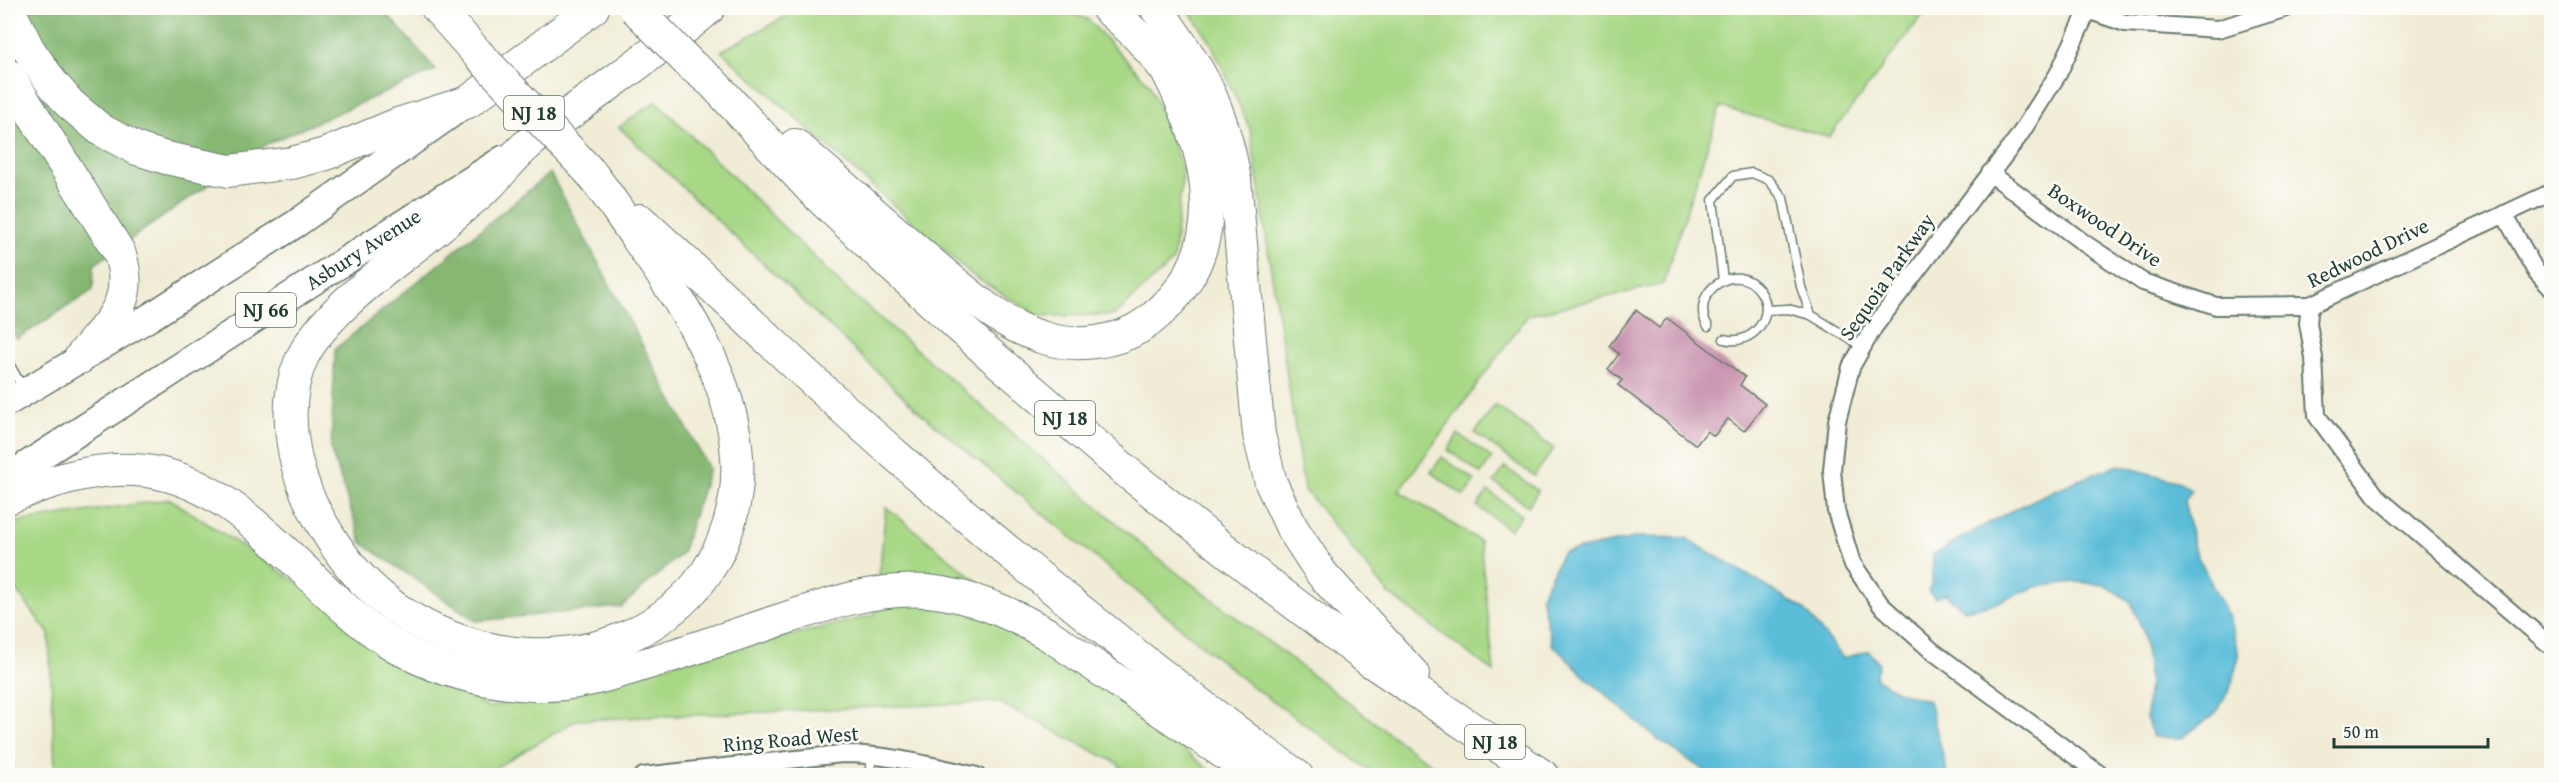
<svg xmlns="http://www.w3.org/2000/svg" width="2559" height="783" font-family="'Gentium Book Plus',serif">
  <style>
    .green { fill: #a8d886; stroke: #648a5d; stroke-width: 1.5 }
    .forest { fill: #86b873; stroke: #527a54; stroke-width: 1.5 }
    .water { fill: #5bbdd9; stroke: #3d7d86; stroke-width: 1.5 }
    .building { fill: #c893af }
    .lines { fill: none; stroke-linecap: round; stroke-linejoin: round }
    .lane-casing { stroke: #687a6d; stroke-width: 11 }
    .street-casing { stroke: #687a6d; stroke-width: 20 }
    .primary-casing { stroke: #687a6d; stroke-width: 30 }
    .highway-casing { stroke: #687a6d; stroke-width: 34 }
    .lane { stroke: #fff; stroke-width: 8 }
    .street { stroke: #fff; stroke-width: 16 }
    .primary { stroke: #fff; stroke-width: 27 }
    .highway { stroke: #fff; stroke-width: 32 }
    .highway-bridge-casing { stroke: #687a6d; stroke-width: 34; stroke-linecap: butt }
    .highway-bridge { stroke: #fff; stroke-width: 32 }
    .labels { text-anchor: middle; stroke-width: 5; stroke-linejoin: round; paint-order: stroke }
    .shield { fill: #fdfcf7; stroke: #62766e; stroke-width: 1.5 }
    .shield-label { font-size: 20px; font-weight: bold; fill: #1f3d34 }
    .street-label { font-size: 21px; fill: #1f3d34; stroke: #fdfcf7 }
  </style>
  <rect width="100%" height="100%" fill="#fdfcf7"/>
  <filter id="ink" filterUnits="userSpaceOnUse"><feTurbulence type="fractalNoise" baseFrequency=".0167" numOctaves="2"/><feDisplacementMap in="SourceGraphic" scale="12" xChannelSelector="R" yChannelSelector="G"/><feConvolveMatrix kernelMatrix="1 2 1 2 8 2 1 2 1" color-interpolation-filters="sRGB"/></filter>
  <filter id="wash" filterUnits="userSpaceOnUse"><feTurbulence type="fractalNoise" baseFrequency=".008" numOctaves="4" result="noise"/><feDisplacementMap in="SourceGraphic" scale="24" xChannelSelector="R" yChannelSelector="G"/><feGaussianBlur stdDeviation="1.35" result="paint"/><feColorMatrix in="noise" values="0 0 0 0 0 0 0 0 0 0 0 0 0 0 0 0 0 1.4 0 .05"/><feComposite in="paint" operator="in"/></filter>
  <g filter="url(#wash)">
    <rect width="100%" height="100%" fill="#f0ecd6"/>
    <!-- green -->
    <g class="green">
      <path d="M802,8H1056L1087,19L1150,85L1183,171L1173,261L1115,315L1038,316L973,276L721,51Z"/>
      <path d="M1187,8H1928L1829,137L1720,107L1663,284L1528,315L1399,491L1480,541L1494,672L1389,594L1304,489L1250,129L1210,41Z"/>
      <path d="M656,101L843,286L1151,553L1415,753L1449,775H1376L1250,685L924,416L619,127Z"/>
      <path d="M1495,405L1554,449L1534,476L1475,433Z"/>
      <path d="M1458,434L1492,458L1481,474L1448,450Z"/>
      <path d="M1442,457L1475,481L1464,496L1431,472Z"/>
      <path d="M1505,467L1538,491L1528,506L1494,482Z"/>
      <path d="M1488,491L1521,515L1510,530L1477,506Z"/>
      <path d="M170,499L488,708L875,615L886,507L1215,775H1128L1117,763L998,702L577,720L483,775H66L55,767L49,634L8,579V528L17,522Z"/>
    </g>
    <!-- forest -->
    <g class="forest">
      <path d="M8,8H382L436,70L267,144L94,265L93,290L17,339L8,325Z"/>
      <path d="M550,173L709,469L682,553L621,607L476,621L362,543L331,451L335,349Z"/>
    </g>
    <!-- water -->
    <g class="water">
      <path d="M2119,465L2180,482L2192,490L2184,500L2194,549L2230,620L2239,656L2231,686L2217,712L2182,738L2153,737L2146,717L2149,683L2143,631L2130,601L2104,585L2075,582L2035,587L1993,604L1965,610L1948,597V593L1935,598L1928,591L1932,582L1933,555C1992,519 2053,487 2119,465Z"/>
      <path d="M1640,537L1686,538L1804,609L1843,658L1869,651L1879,663L1875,678L1897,691L1929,701L1948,775H1711L1656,738L1584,676L1552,644L1541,596L1562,553Z"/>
    </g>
    <g id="blocks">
      <!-- building -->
      <path class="building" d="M1636,310L1659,328L1667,318L1745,377L1740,385L1765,404L1744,431L1728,419L1714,436L1707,431L1696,445L1618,385L1622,380L1608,369L1619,354L1609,346Z"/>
    </g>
  </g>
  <g filter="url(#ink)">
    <use href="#blocks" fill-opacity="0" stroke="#687a6d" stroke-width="1.5"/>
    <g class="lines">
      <defs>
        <g id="lane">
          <path d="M1723,280L1713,200L1733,176L1752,173L1769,180L1783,198L1801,287L1811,315L1863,347"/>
          <path d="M1766,310L1788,309L1811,315"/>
          <path d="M1708,326C1687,293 1737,258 1760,291C1778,316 1751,347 1724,339"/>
          <path d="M8,362L24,390"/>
          <path d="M868,776L873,755"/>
        </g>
        <g id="street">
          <path d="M2082,8L2125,23L2218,29L2287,8"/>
          <path d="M2089,8L2058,74L2019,136L1874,327L1851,367L1837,421L1832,470L1836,511L1852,563L1881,605L1931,650L2102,776"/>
          <path d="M1990,173L2084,243L2143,282L2216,306L2310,305"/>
          <path d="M2552,192L2310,305L2308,323L2314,358L2317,416L2377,497L2552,647"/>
          <path d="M2504,214L2535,270L2552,289"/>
          <path d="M643,776L842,754C888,754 932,766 977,776"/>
        </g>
        <g id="primary">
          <path d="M8,402L150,317L297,223L455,111"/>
          <path id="s1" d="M8,477L504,159"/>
        </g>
        <g id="highway">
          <path d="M8,8L29,50L52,83L70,104L101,130L137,149L166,158L229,171L292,163L326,154L398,124L468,102L593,8"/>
          <path d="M437,8L477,53"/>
          <path d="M1156,8C1200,68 1222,105 1235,180L1259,435L1271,483L1292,528L1322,574L1413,674"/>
          <path d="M691,65L712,82L813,191L892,266L985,350L1127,472L1266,582L1369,660L1543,776"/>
          <path d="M8,75L119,252C137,302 109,321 80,358"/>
          <path d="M795,145C845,187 893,231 943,273C974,298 1003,325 1041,337C1076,349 1120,343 1149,321C1218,267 1218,191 1187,115C1181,100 1175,84 1166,70C1149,47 1129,26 1107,8"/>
          <path d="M590,172C607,193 621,216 637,238C682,303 732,375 737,457C740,502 725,552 696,586C612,683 456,671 368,585C346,564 330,539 316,513C292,468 280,404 303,356C328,307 396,263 438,228C455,214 472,200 488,186C501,173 513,157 527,145C541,132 558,122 573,111C619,77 666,45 709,8"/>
          <path d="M640,220C725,297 807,378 893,453C1023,567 1157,675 1297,776"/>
          <path d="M8,498C48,482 89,468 134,470C240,474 306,590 389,642C433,670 484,683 535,685C576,687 614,673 652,662C694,649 735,635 777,621C825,605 875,587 927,591C971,595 1011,613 1049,635L1258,776"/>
        </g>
      </defs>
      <!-- lane casing -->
      <use href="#lane" class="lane-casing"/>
      <!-- street casing -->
      <use href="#street" class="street-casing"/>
      <!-- primary casing -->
      <use href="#primary" class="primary-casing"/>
      <!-- highway casing -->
      <use href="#highway" class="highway-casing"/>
      <!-- lane -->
      <use href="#lane" class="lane"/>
      <!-- street -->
      <use href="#street" class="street"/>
      <!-- primary -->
      <use href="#primary" class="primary"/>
      <!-- highway -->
      <use href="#highway" class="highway"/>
      <defs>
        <g id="highway-bridge">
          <path d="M635,8L691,65"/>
          <path d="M477,53L590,172"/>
        </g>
      </defs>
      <!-- highway-bridge casing -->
      <use href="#highway-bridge" class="highway-bridge-casing"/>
      <!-- highway-bridge -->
      <use href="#highway-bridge" class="highway-bridge"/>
    </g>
  </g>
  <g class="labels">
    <!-- shield labels -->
    <g class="shield">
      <rect x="504" y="96" width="60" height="34" rx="4.5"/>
      <rect x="236" y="293" width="60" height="34" rx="4.5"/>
      <rect x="1035" y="401" width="60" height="34" rx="4.5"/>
      <rect x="1465" y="725" width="60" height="34" rx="4.5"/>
    </g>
    <g class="shield-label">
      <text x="534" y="120">NJ 18</text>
      <text x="266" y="317">NJ 66</text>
      <text x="1065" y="425">NJ 18</text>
      <text x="1495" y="749">NJ 18</text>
    </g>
    <!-- street labels -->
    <g class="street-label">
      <text transform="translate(2105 225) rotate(34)" y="7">Boxwood Drive</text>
      <text dy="7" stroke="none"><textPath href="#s1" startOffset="422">Asbury Avenue</textPath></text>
      <text transform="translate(2368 253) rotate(-26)" y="7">Redwood Drive</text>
      <text transform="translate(1887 277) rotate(-55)" y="7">Sequoia Parkway</text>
      <text transform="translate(791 739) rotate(-5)" y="7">Ring Road West</text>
    </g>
  </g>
  <!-- margin -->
  <rect width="2559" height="783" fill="none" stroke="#fdfcf7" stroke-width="30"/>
  <!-- scale -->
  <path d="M2334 738v9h154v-9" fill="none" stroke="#1f3d34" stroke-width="3"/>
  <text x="2343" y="738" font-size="18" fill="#1f3d34" stroke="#fdfcf7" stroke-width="4.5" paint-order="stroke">50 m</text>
</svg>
